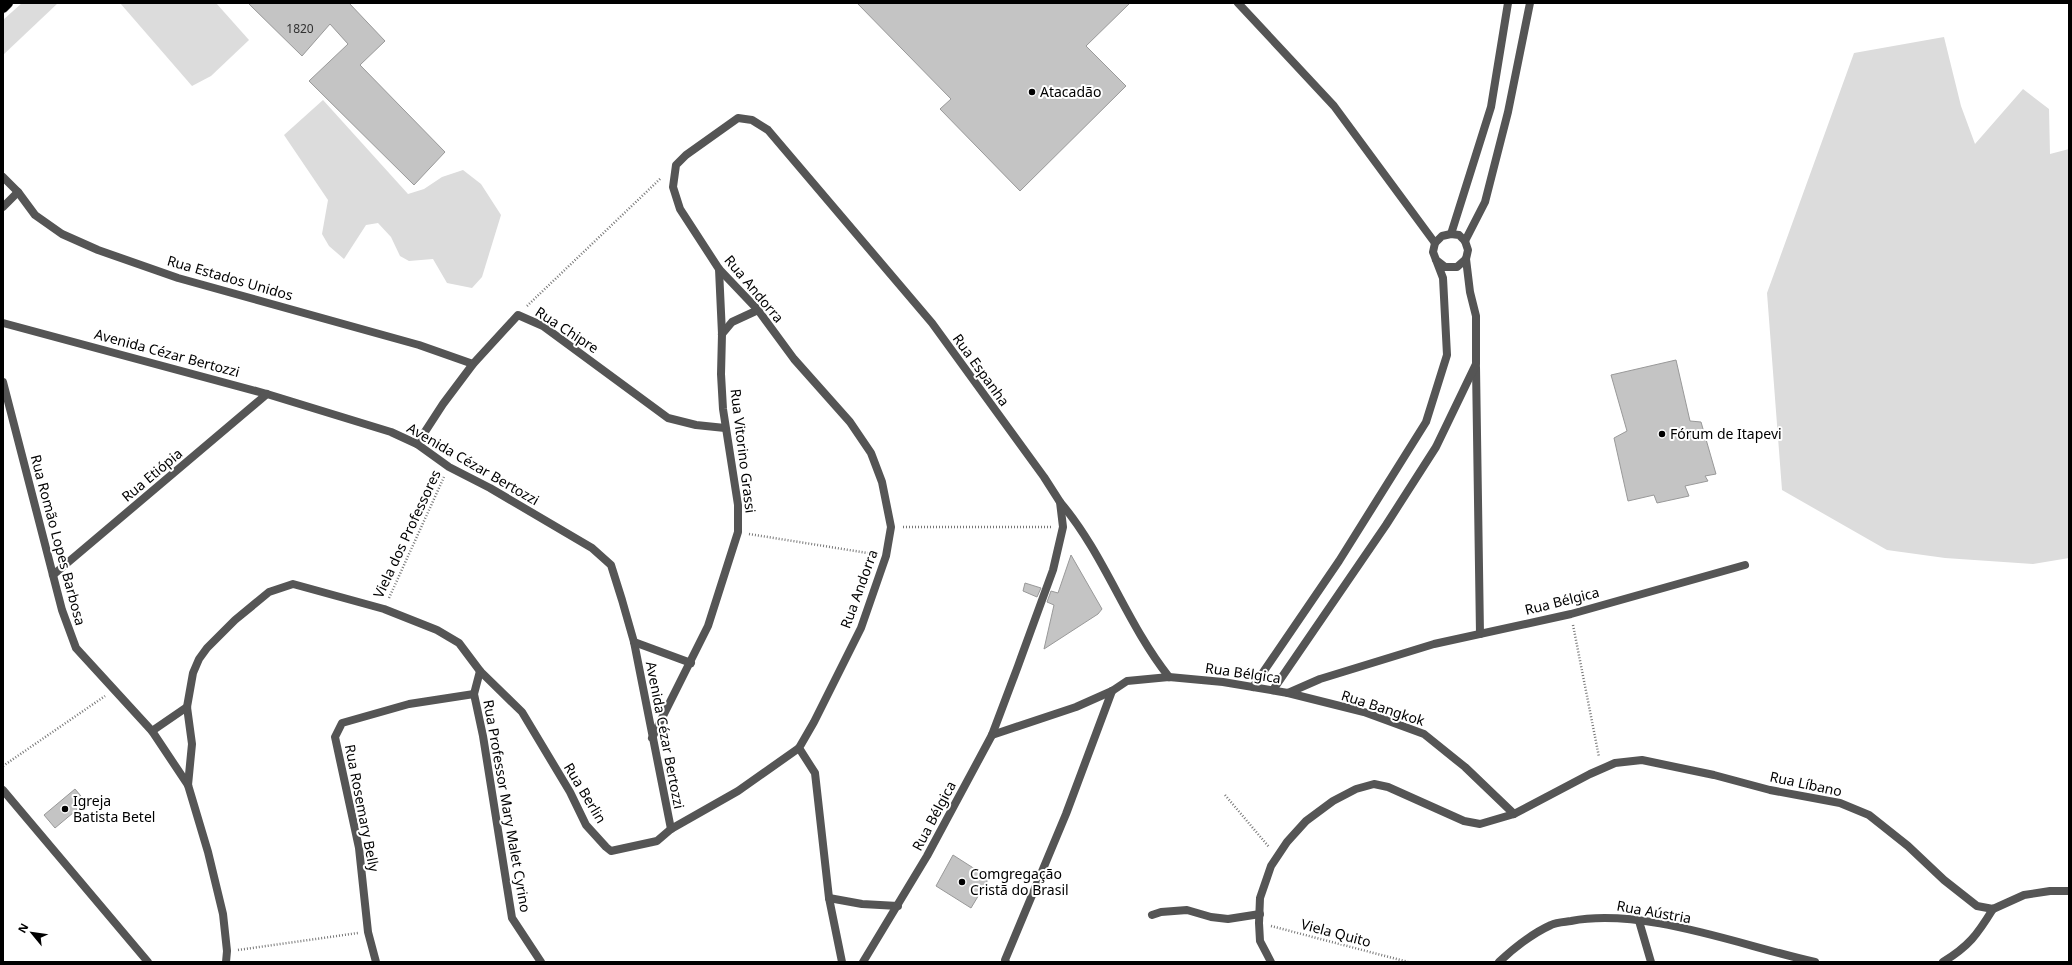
<svg xmlns="http://www.w3.org/2000/svg" width="2072" height="965" font-family="'Noto Sans',sans-serif">
  <style>
    .green { fill: #dcdcdc }
    .building { fill: #c4c4c4; stroke: #999 }
    .lines { fill: none; stroke-linecap: round; stroke-linejoin: round }
    .primary-casing { stroke: #dbdbdb; stroke-width: 11 }
    .path { stroke: #777; stroke-width: 2.5; stroke-dasharray: 1 2; stroke-linecap: butt }
    .minor { stroke: #555; stroke-width: 8 }
    .primary { stroke: #000; stroke-width: 10 }
    .poi-dot { fill: #000; stroke: #fff; stroke-width: 1.5 }
    .labels { text-anchor: middle; stroke-width: 4; stroke-linejoin: round; paint-order: stroke }
    .number-label { font-size: 12px; fill: #313131 }
    .poi-label { font-size: 14px; fill: #000; stroke: #fff; text-anchor: start }
    .street-label { font-size: 14px; fill: #000; stroke: #fff }
  </style>
  <rect width="100%" height="100%" fill="#fff"/>
  <!-- green -->
  <g class="green">
    <path d="M22,3H58L3,55V20Z"/>
    <path d="M120,3H216L249,40L211,76L192,86Z"/>
    <path d="M1944,37L1961,106L1975,144L2023,89L2049,109L2050,154L2069,149V558L2033,564L1945,558L1887,550L1782,490L1767,293L1854,53Z"/>
    <path d="M323,100L408,194L424,189L442,177L463,170L481,184L501,215L482,277L472,288L447,283L433,259L409,261L400,256L391,237L378,223L366,225L344,259L329,246L322,234L328,200L284,135Z"/>
  </g>
  <!-- building -->
  <g class="building">
    <path d="M248,3H349L385,41L360,65L445,152L414,185L309,81L348,44L330,24L302,56Z"/>
    <path d="M857,3H1130L1086,46L1126,86L1020,191L940,109L951,99Z"/>
    <path d="M1676,360L1690,421L1701,422L1716,474L1705,476L1708,481L1685,486L1689,496L1657,503L1654,495L1628,501L1614,438L1627,431L1611,375Z"/>
    <path d="M1071,555L1102,609L1098,614L1044,649L1054,605L1047,602L1051,591L1058,593Z"/>
    <path d="M1025,583L1041,588L1037,597L1023,591Z"/>
    <path d="M75,789L86,802L55,828L44,815Z"/>
    <path d="M953,855L989,878L971,908L936,886Z"/>
  </g>
  <g class="lines">
    <defs>
      <path id="primary" d="M3,8L8,3"/>
    </defs>
    <!-- primary casing -->
    <use href="#primary" class="primary-casing"/>
    <!-- path -->
    <g class="path">
      <path d="M527,306L661,178"/>
      <path d="M903,527H1052"/>
      <path d="M749,534L874,554"/>
      <path d="M389,598L444,477"/>
      <path d="M1573,625L1599,757"/>
      <path d="M3,766L105,696"/>
      <path d="M1225,795L1269,847"/>
      <path d="M1271,926L1408,962"/>
      <path d="M238,950L358,933"/>
    </g>
    <!-- minor -->
    <g class="minor">
      <path d="M1238,3L1334,106L1435,243"/>
      <path d="M3,177L18,192L35,215L62,234L98,250L178,278L419,345L473,364"/>
      <path d="M3,207L18,192"/>
      <path d="M1451,234L1491,107L1508,3"/>
      <path d="M1465,241L1485,202L1508,112L1530,3"/>
      <path d="M3,323L267,394L391,432L417,444L449,467L490,488L592,548L611,565L622,600L634,642L671,829"/>
      <path d="M722,334L732,322L758,310"/>
      <path d="M1476,367L1480,634"/>
      <path d="M3,382L62,610L76,648L152,731L188,785"/>
      <path d="M417,444L443,404L473,364L518,315L543,326L668,418L696,425L725,428"/>
      <path d="M1060,502C1105,555 1126,623 1169,677"/>
      <path d="M53,575L267,394"/>
      <path d="M634,642L691,663"/>
      <path d="M480,671L474,694L483,736L512,918L541,962"/>
      <path d="M1253,687L1339,561L1426,422L1447,355L1443,278L1433,252L1435,243L1442,236L1451,234L1459,235L1465,241L1468,250L1466,259L1457,267H1445L1436,260"/>
      <path d="M1273,690L1386,525L1436,447L1476,364V316L1470,292L1466,259"/>
      <path d="M1288,693L1364,712L1424,734L1465,767L1514,814"/>
      <path d="M152,731L187,707"/>
      <path d="M992,735L1076,707L1112,691L1127,681L1169,677L1223,682L1288,693L1320,679L1434,644L1571,614L1745,565"/>
      <path d="M652,738L708,626L738,532V505L723,409L721,374L722,334L719,269"/>
      <path d="M3,790L148,962"/>
      <path d="M829,898L862,904L898,906"/>
      <path d="M1152,915L1161,912L1187,910L1211,917L1228,919L1260,914"/>
      <path d="M1639,921L1651,962"/>
      <path d="M226,962L227,951L223,914L208,852L188,785L192,744L187,707L193,673L199,659L207,648L235,620L269,592L293,584L384,609L437,630L459,643L480,671L522,712L570,792L586,825L606,847L611,851L657,841L671,829L738,791L799,748"/>
      <path d="M376,962L368,932L359,848L335,737L342,723L409,704L474,694"/>
      <path d="M842,962L829,898L815,773L799,748L814,722L861,628L886,556L891,527L882,482L871,453L850,422L794,359L758,310L719,269L680,209L673,187L676,165L686,155L738,118L752,120L768,130L932,323L1044,477L1060,502L1063,527L1053,570L1018,666L992,735L927,856L863,962"/>
      <path d="M1006,962L1005,960L1066,814L1112,691"/>
      <path d="M1271,962L1260,941L1259,923L1260,898L1271,866L1287,842L1306,821L1333,801L1356,789L1374,784L1388,787L1464,821L1480,824L1514,814L1590,774L1615,763L1642,760L1714,775L1770,790L1840,803L1869,815L1908,846L1944,880L1977,906L1993,909L2024,895L2050,891H2069"/>
      <path d="M1499,962C1514,948 1531,934 1551,925C1557,922 1565,922 1571,921C1644,907 1742,946 1815,962"/>
      <path d="M1943,962C1969,946 1977,935 1993,909"/>
    </g>
    <!-- primary -->
    <use href="#primary" class="primary"/>
  </g>
  <!-- markers -->
  <g class="poi-dot">
    <circle cx="1032" cy="92" r="4"/>
    <circle cx="1662" cy="434" r="4"/>
    <circle cx="65" cy="809" r="4"/>
    <circle cx="962" cy="882" r="4"/>
  </g>
  <g class="labels">
    <!-- number labels -->
    <g class="number-label">
      <text x="300" y="33">1820</text>
    </g>
    <!-- poi labels -->
    <g class="poi-label">
      <text x="1040" y="97">Atacadão</text>
      <text x="1670" y="439">Fórum de Itapevi</text>
      <text x="73" y="806">Igreja<tspan x="73" dy="16">Batista Betel</tspan></text>
      <text x="970" y="879">Comgregação<tspan x="970" dy="16">Cristã do Brasil</tspan></text>
    </g>
    <!-- street labels -->
    <g class="street-label">
      <text transform="translate(230 278) rotate(16)" y="5">Rua Estados Unidos</text>
      <text transform="translate(754 289) rotate(50)" y="5">Rua Andorra</text>
      <text transform="translate(567 330) rotate(33)" y="5">Rua Chipre</text>
      <text transform="translate(167 353) rotate(15)" y="5">Avenida Cézar Bertozzi</text>
      <text transform="translate(981 370) rotate(54)" y="5">Rua Espanha</text>
      <text transform="translate(743 451) rotate(83)" y="5">Rua Vitorino Grassi</text>
      <text transform="translate(473 464) rotate(30)" y="5">Avenida Cézar Bertozzi</text>
      <text transform="translate(152 475) rotate(-40)" y="5">Rua Etiópia</text>
      <text transform="translate(407 534) rotate(-65)" y="5">Viela dos Professores</text>
      <text transform="translate(58 540) rotate(75)" y="5">Rua Romão Lopes Barbosa</text>
      <text transform="translate(859 589) rotate(-70)" y="5">Rua Andorra</text>
      <text transform="translate(1562 601) rotate(-14)" y="5">Rua Bélgica</text>
      <text transform="translate(1243 673) rotate(8)" y="5">Rua Bélgica</text>
      <text transform="translate(1383 708) rotate(18)" y="5">Rua Bangkok</text>
      <text transform="translate(665 735) rotate(79)" y="5">Avenida Cézar Bertozzi</text>
      <text transform="translate(1806 784) rotate(12)" y="5">Rua Líbano</text>
      <text transform="translate(585 793) rotate(59)" y="5">Rua Berlin</text>
      <text transform="translate(507 806) rotate(80)" y="5">Rua Professor Mary Malet Cyrino</text>
      <text transform="translate(362 808) rotate(79)" y="5">Rua Rosemary Belly</text>
      <text transform="translate(934 816) rotate(-62)" y="5">Rua Bélgica</text>
      <text transform="translate(1654 912) rotate(10)" y="5">Rua Aústria</text>
      <text transform="translate(1336 933) rotate(15)" y="5">Viela Quito</text>
    </g>
  </g>
  <!-- border -->
  <rect width="2072" height="965" fill="none" stroke="#000000" stroke-width="8"/>
  <!-- north arrow -->
  <g transform="translate(32 933) rotate(299)" stroke="#ffffff" stroke-width="3" paint-order="stroke">
  <path d="M0-3L7 15L0 10L-7 15Z" fill="#000000"/>
  <text y="-6" font-size="11" font-weight="bold" text-anchor="middle" fill="#000000">N</text>
  </g>
</svg>
